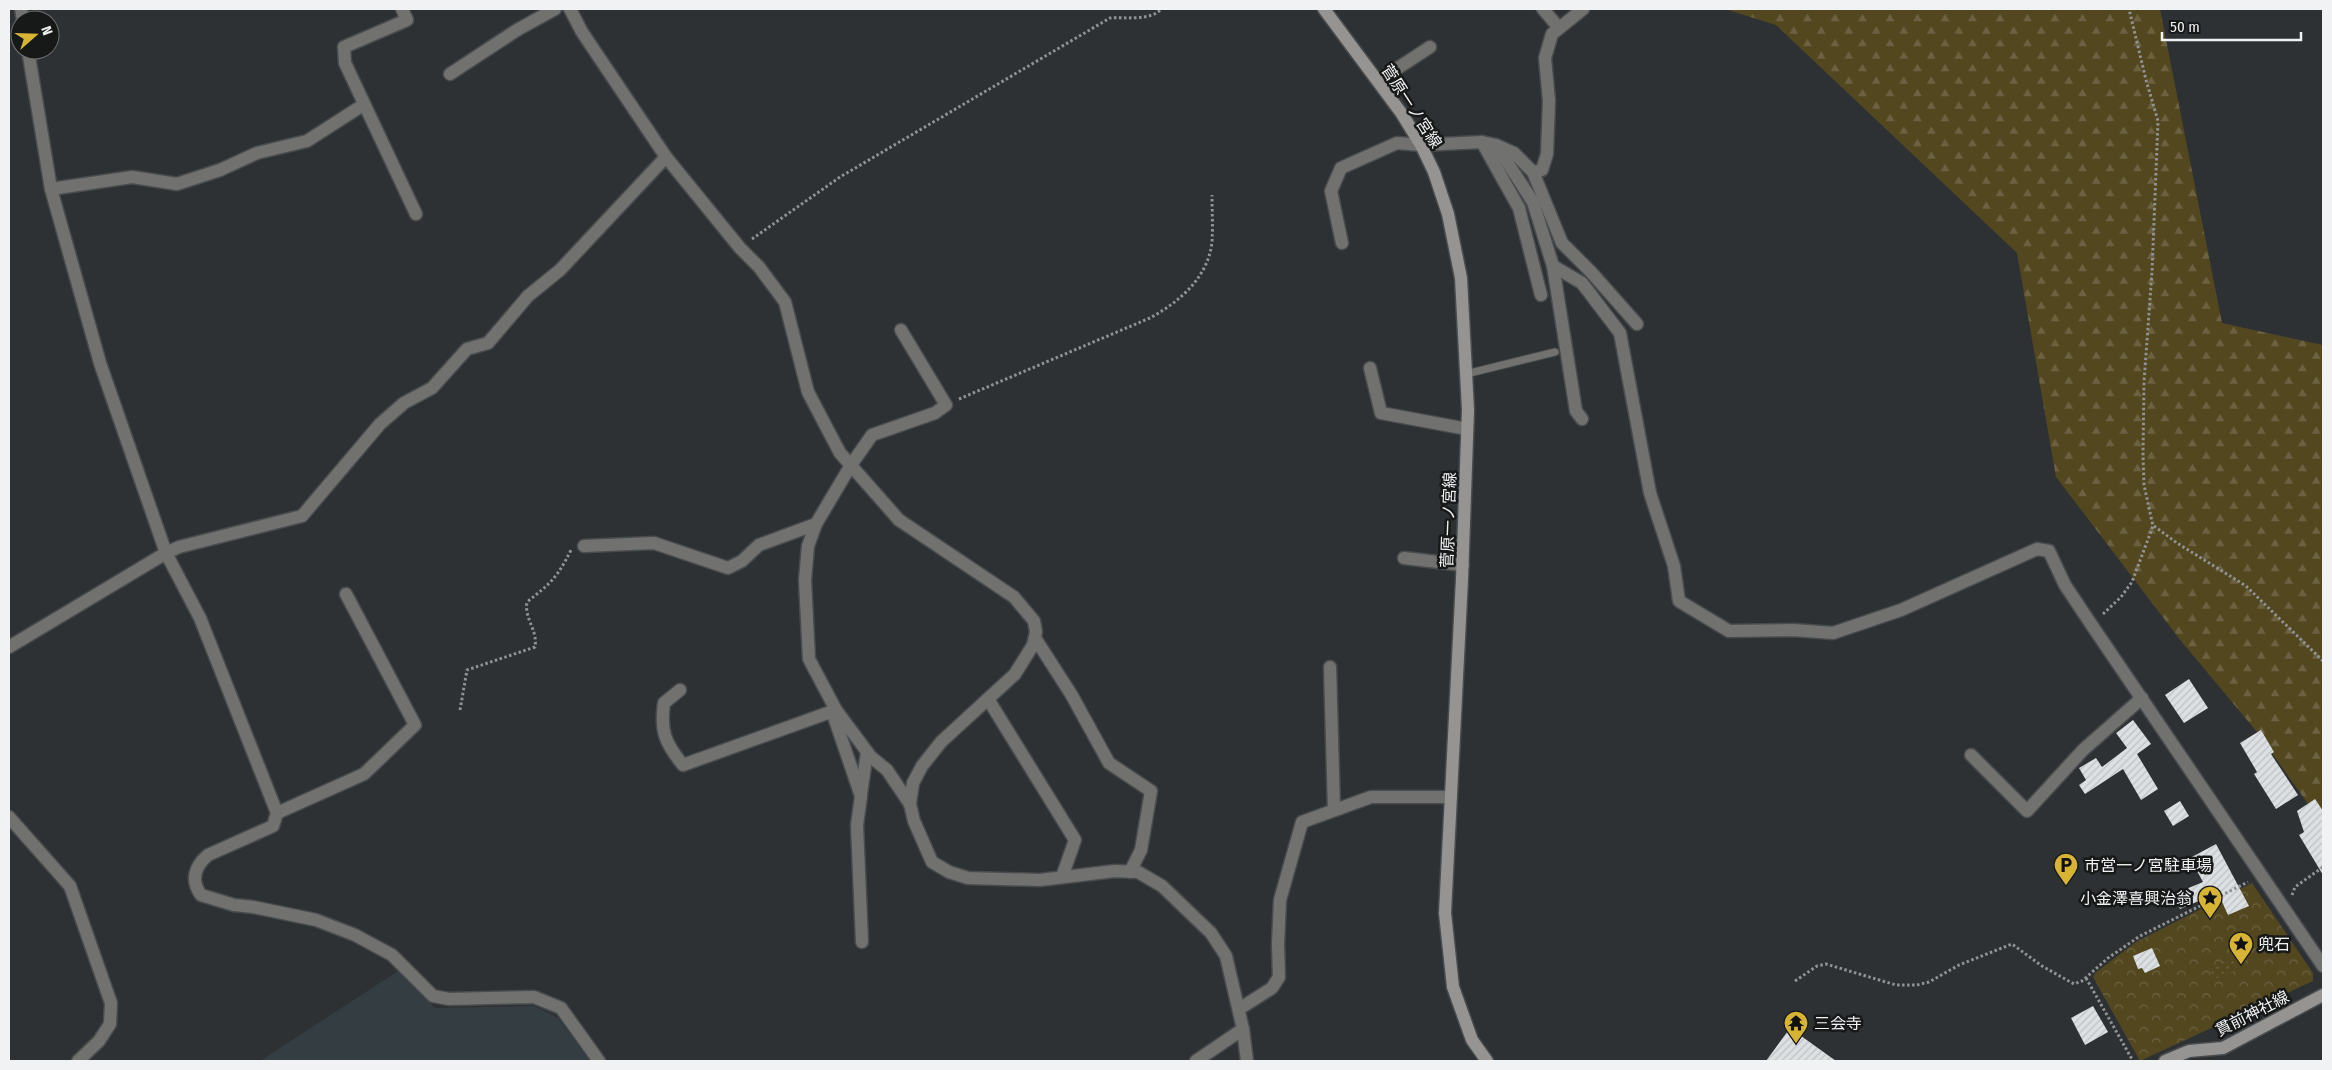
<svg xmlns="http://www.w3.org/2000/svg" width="2332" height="1070" font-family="'Fira Sans Condensed','Noto Sans JP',sans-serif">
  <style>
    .built { fill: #333d42 }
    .forest { fill: url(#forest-firs) }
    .park { fill: url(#park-crowns) }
    .garden { fill: url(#garden-dots) }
    .building { fill: url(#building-hatch) }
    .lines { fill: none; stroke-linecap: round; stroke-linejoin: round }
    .service-casing { stroke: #494c4e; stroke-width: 9 }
    .minor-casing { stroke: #494c4e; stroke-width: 15 }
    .secondary-casing { stroke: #494c4e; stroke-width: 15 }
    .path { stroke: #909294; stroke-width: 3; stroke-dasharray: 2.5 2.5; stroke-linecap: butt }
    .service { stroke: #71716f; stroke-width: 7 }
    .minor { stroke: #71716f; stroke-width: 12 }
    .secondary { stroke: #959492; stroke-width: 12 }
    .labels { text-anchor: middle; stroke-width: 5; stroke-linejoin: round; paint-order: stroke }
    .street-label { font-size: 16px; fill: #f0f2f3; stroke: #171919 }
    .poi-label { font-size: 16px; fill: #f0f2f3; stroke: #171919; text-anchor: start }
  </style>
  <defs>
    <pattern id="forest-firs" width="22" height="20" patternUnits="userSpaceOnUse" patternTransform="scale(1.25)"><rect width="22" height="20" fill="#534720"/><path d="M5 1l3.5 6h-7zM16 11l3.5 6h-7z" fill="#6c6241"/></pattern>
    <pattern id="park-crowns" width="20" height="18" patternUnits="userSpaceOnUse" patternTransform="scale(1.25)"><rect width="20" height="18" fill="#534720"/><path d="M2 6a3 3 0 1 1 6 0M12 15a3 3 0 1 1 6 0" fill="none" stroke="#6c6241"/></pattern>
    <pattern id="garden-dots" width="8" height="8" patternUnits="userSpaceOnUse" patternTransform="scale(1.25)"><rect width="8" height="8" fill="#534720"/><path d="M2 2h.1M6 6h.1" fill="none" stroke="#6c6241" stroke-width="1.8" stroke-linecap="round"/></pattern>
    <pattern id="building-hatch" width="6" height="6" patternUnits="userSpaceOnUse" patternTransform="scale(1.25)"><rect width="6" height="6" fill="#dce0e2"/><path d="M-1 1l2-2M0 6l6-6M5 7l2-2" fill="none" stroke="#bec2c3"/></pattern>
  </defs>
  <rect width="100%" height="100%" fill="#2e3133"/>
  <!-- built -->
  <path class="built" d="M398,971L435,1008L534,1006L558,1018L590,1061H260Z"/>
  <!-- forest -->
  <path class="forest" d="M1725,9H2160L2222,323L2323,345V825L2257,732L2181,641L2056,477L2017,253L1776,25Z"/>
  <!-- park -->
  <path class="park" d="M2252,883L2313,973V981L2140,1061L2093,977L2095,973L2136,942Z"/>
  <!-- garden -->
  <path class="garden" d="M2235,958L2239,964C2234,973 2223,980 2212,977L2211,972L2217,964Z"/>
  <!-- building -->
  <g class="building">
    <path d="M2189,679L2208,708L2184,723L2165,695Z"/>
    <path d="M2133,720L2151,744L2137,754L2158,789L2141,800L2123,769L2085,794L2079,785L2086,780L2079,768L2096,758L2102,767L2127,748L2116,733Z"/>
    <path d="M2261,730L2274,752L2271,754L2298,795L2276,809L2254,774L2257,772L2240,743Z"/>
    <path d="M2315,799L2323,811V875L2299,835L2304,832L2297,811Z"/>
    <path d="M2180,801L2189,816L2173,826L2164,811Z"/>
    <path d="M2216,844L2249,906L2228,915L2218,893L2180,909L2174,894L2203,882L2190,858Z"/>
    <path d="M2152,948L2160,966L2145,973L2142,968L2138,969L2133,956Z"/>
    <path d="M2093,1006L2108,1032L2085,1045L2071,1018Z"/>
    <path d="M1790,1028L1836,1061H1766Z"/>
  </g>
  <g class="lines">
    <defs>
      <path id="service" d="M1466,374L1555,352"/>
      <g id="minor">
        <path d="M21,9L23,20"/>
        <path d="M402,9L407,20L344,47L345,63L416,214"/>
        <path d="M570,9L582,32L666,157L740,248L759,267L785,302L808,392L840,453L899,520L1014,597L1034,621L1036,632L1033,645L1015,674L941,742L922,766L913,783L910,804L914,821L932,862L949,872L968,878L1040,880L1115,871L1138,872L1162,886L1211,933L1226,956L1243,1029L1247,1061"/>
        <path d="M1543,9L1559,28"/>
        <path d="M28,50L51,189L100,363L166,553L200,618L277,813L273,826L208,855C195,866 190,880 201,895L234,905L253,907L316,920L355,935L392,955L433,996L449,999L534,997L561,1008L599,1061"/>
        <path d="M450,74L517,30L555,9"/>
        <path d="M1378,81L1430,47"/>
        <path d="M1482,142L1519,208L1541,295"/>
        <path d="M1496,145L1514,153L1533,172L1542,170L1547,154L1549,101L1545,58L1552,34L1583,9"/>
        <path d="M1533,172L1562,243L1591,272L1637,324"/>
        <path d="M51,189L132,177L177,184L220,170L257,153L307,141L363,105"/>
        <path d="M1342,243L1331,191L1341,168L1397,143L1421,145L1482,142L1496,145L1533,202L1553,266L1582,283L1620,333L1650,493L1674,566L1679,601L1729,631L1793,630L1833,633L1901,610L2037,549L2049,551L2065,585L2091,624L2323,966"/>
        <path d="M1553,266L1576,411L1582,419"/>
        <path d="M1370,368L1381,413L1467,429"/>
        <path d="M816,524L808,546L805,580L809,659L836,710L871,757L887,770L910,804"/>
        <path d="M584,546L654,543L728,568L742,561L759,545L816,524L851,465L872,435L935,413L946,405L901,330"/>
        <path d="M1404,558L1463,565"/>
        <path d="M1035,638L1071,694L1109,763L1151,791L1141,850L1130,872"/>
        <path d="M9,647L166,553L179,547L302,516L380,424L404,403L432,388L467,349L488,343L528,296L560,270L666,157"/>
        <path d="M1330,667L1334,810"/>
        <path d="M680,690L664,703C660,731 665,743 683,765L836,710"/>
        <path d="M988,699L1075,840L1062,877"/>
        <path d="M832,711L861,796L857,825L862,942"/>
        <path d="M1971,755L2027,811L2083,750L2142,698"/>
        <path d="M861,794L867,752"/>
        <path d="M277,813L364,774L415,725L346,594"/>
        <path d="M9,817L70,886L111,1003L110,1024L99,1041L78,1061"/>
        <path d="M1239,1009L1272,988L1279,977L1278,944L1280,900L1302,822L1371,797H1451"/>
        <path d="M1196,1061L1243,1029"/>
      </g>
      <g id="secondary">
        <path d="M1324,9L1402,114L1421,145L1434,172L1448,214L1461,278L1468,410L1462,579L1445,913L1453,987L1472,1040L1487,1061"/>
        <path d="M2165,1061L2189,1051L2223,1048L2323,995"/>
      </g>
    </defs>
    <!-- service casing -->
    <use href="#service" class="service-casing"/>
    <!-- minor casing -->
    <use href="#minor" class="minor-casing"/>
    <!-- secondary casing -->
    <use href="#secondary" class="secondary-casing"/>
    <!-- path -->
    <g class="path">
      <path d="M752,239L840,177L1110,18C1124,17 1152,21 1161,9"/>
      <path d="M959,399L1150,318C1179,302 1208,278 1212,242C1213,227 1212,211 1212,195"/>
      <path d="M2154,526L2177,543L2246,586L2323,661"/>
      <path d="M2103,614L2121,597L2132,582L2153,526L2144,485L2143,456L2144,382L2152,272L2158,121L2146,80L2129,9"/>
      <path d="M460,710L467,670L535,647C538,630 524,619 527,602C551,583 557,578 571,550"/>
      <path d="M2292,895L2295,887L2323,867"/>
      <path d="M2086,978L2133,1061"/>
      <path d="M1795,981L1817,966L1826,964L1896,985H1917L1929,982L1959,965L2012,944L2042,966L2074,984L2082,981L2108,958L2140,936L2248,882"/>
      <path d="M2244,1011L2247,1016"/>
    </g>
    <!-- service -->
    <use href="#service" class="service"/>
    <!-- minor -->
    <use href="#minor" class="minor"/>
    <!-- secondary -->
    <use href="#secondary" class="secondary"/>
  </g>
  <!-- icons -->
  <defs>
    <symbol id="parking-pin" viewBox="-11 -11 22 30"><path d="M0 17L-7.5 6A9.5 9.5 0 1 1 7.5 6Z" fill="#d7b434" stroke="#171919"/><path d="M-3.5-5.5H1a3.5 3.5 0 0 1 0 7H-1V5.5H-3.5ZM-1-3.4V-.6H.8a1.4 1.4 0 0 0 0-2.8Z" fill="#111"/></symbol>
    <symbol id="sight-pin" viewBox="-11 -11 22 30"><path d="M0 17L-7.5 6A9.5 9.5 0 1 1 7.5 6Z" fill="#d7b434" stroke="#171919"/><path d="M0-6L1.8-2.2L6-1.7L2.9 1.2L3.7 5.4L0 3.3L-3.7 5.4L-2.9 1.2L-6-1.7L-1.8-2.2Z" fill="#111"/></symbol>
    <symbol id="temple-pin" viewBox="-11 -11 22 30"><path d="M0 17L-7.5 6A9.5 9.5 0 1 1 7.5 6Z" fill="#d7b434" stroke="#171919"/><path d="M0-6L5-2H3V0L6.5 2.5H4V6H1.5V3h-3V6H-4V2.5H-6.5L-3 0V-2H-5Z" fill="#111"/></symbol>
  </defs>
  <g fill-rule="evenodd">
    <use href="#parking-pin" x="2052" y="851" width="28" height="38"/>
    <use href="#sight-pin" x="2196" y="884" width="28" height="38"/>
    <use href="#sight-pin" x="2227" y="930" width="28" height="38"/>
    <use href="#temple-pin" x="1782" y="1009" width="28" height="38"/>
  </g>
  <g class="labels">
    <!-- street labels -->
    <g class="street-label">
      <text transform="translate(1412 106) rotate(57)" y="6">菅原一ノ宮線</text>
      <text transform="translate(1448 520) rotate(-88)" y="6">菅原一ノ宮線</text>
      <text transform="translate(2252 1013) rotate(-27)" y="6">貫前神社線</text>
    </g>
    <!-- poi labels -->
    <g class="poi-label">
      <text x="2084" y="871">市営一ノ宮駐車場</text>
      <text x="2192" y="904" text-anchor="end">小金澤喜興治翁</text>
      <text x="2258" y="950">兜石</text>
      <text x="1814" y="1029">三会寺</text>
    </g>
  </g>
  <!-- border -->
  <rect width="2332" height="1070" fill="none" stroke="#f0f2f3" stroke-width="20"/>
  <!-- north arrow -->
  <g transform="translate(35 35) rotate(70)"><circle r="24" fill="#171919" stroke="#6e7070"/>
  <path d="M0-4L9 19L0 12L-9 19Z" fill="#d7b434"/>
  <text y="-8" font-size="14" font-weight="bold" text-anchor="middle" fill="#f0f2f3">N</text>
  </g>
  <!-- scale -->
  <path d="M2162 32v8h139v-8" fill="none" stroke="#f0f2f3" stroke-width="2.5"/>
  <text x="2170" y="32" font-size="15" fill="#f0f2f3" stroke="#171919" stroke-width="4" paint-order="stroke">50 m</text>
</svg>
